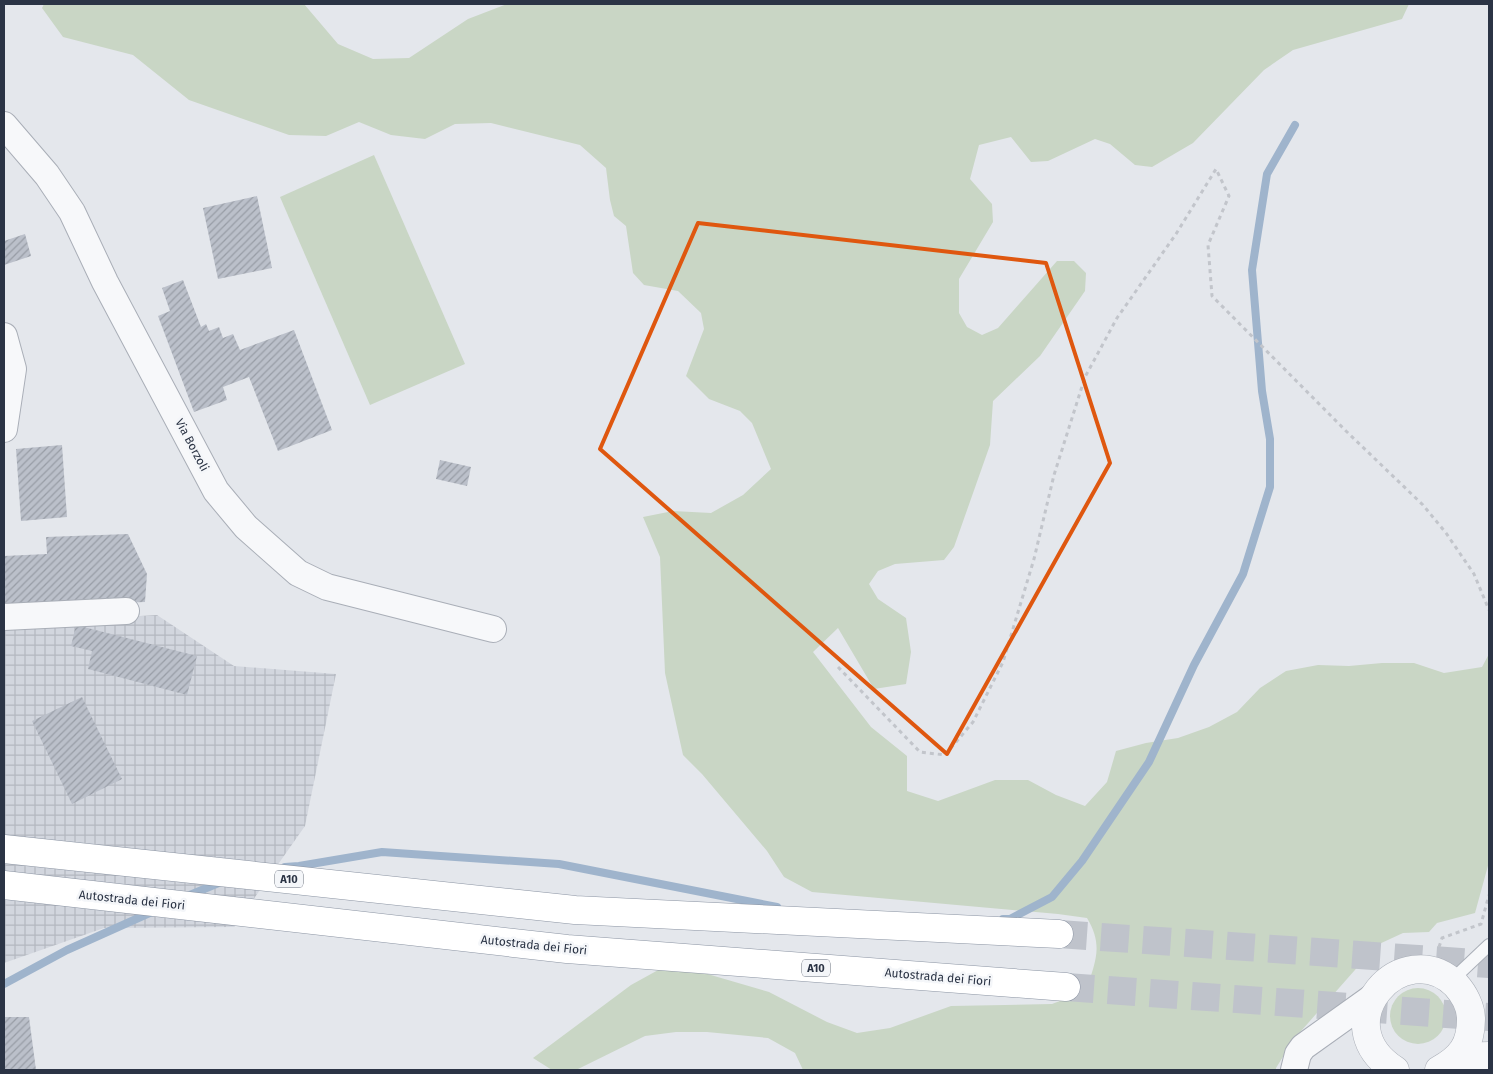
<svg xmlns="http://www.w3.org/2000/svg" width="1493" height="1074" font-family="'Fira Sans',sans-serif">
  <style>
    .industrial { fill: url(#industrial-grid) }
    .green { fill: #c9d6c5 }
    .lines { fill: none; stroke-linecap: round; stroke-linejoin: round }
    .stream { stroke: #9fb4cc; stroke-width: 8 }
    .building { fill: url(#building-hatch) }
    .motorway-tunnel { stroke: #bfc3cb; stroke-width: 28; stroke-dasharray: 28 14; stroke-linecap: butt }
    .service-casing { stroke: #a9aeb7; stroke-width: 14 }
    .minor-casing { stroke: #a9aeb7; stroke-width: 28 }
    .tertiary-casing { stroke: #a9aeb7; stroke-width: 29 }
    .motorway-casing { stroke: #8b94a3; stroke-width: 29 }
    .path { stroke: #c2c5cb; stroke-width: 3; stroke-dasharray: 4 4; stroke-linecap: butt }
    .service { stroke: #f7f8fa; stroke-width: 12 }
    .minor { stroke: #f7f8fa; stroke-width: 26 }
    .tertiary { stroke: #f7f8fa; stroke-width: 28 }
    .motorway { stroke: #fff; stroke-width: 28 }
    .marked { fill: none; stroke: #df570f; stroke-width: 4; stroke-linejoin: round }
    .labels { text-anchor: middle; stroke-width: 5; stroke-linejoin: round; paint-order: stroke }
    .shield { fill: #f4f6f9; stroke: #676e7b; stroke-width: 1 }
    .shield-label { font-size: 11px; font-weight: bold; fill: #2b3445 }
    .street-label { font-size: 12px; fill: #2b3445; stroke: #f4f6f9 }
  </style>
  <defs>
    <pattern id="industrial-grid" width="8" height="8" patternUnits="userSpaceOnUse" patternTransform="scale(1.25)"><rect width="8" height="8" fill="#d2d6de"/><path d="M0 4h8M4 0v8" fill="none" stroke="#b4b8c0"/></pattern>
    <pattern id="building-hatch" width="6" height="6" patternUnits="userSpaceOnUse" patternTransform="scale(1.25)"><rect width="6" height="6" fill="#bbc0ca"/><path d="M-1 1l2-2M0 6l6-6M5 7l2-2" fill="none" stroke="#989da6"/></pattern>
  </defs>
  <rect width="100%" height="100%" fill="#e4e7ec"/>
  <!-- industrial -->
  <path class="industrial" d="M157,615L234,666L336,674L305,826L234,927L104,928L4,963V624Z"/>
  <!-- green -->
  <g class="green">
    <path d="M44,4H304L338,44L373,59L409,58L468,19L507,4H1409L1402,19L1293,50L1264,70L1193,143L1152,167L1135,165L1110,144L1095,139L1048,161L1031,162L1011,137L979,145L970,179L992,204L993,222L959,279V313L967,327L982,335L998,328L1057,261H1074L1086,273L1085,291L1040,356L993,401L990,445L954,547L944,560L895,564L878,571L869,584L878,599L906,618L911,652L906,684L874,689L838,628L813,652L871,727L907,756V791L938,801L995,780H1028L1056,795L1085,806L1107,782L1116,751L1146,743L1178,738L1209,727L1237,712L1260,688L1286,671L1318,665L1349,666L1382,663H1414L1444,673L1482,667L1489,654V862L1475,913L1437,923L1429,932L1403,933L1377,945L1294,1039L1276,1068V1070H803L795,1053L768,1038L707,1032H676L645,1036L576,1070H552L533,1058L631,985L660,969L704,973L769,992L827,1022L857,1033L890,1028L951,1006L1052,1004L1086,991C1095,962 1104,946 1087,918L1058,914L812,892L784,877L767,851L702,774L683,755L665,673L660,557L643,517L673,511L711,513L743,495L771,469L752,423L740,411L709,399L686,376L704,329L701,313L678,291L644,285L633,273L626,226L614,216L610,200L606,168L580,145L491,123L455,124L425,139L391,135L359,122L326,136L289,135L189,100L133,55L63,37L42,8Z"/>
    <path d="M374,155L465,364L370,405L280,197Z"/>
    <circle cx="1418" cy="1016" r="28"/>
  </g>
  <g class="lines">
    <!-- stream -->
    <g class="stream">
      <path d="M285,867L299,866L382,852L559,864L777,907"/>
      <path d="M185,897L221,882"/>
      <path d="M1003,919H1010L1052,897L1082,861L1149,762L1194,665L1243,574L1270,487V439L1262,391L1252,270L1267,174L1295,125"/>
      <path d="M4,984L67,950L154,911"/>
    </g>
  </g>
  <!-- building -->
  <g class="building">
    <path d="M257,196L272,268L218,279L203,208Z"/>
    <path d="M25,234L31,256L4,265V241Z"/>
    <path d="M183,280L201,327L206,324L209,331L219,327L223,338L233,334L240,350L294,330L332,430L278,451L249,377L223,387L227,400L194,412L158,316L170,311L162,288Z"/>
    <path d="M62,445L67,517L21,521L16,449Z"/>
    <path d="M440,460L471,467L467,486L436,479Z"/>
    <path d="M128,534L147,574L145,602L4,607V556L47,554L46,537Z"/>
    <path d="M76,625L197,656L187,695L88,669L92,651L71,646Z"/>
    <path d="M82,697L122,779L72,804L32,721Z"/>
    <path d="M4,1017H29L36,1070H4Z"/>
  </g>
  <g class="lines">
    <!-- motorway-tunnel -->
    <g class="motorway-tunnel">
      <path d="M1059,934L1489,964"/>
      <path d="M1066,987L1489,1017"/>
    </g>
    <defs>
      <path id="service" d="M1451,981L1489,945"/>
      <g id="minor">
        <path d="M4,125L47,175L72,212L105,282L216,491L246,527L298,573L327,587L493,629"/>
        <path d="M4,336L13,369L4,429"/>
        <path d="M4,617L126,611"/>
        <path d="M1294,1070L1298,1054L1303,1047L1373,997"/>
      </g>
      <g id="tertiary">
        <path d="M1458,1057L1489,1056"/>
        <path d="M1395,1070C1322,1023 1403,933 1456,985C1464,994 1471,1007 1471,1019C1471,1045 1461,1058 1439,1070"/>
      </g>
      <g id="motorway">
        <path d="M4,849L575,910L1059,934"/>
        <path d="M4,885L567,949L1066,987"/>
      </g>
    </defs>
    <!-- service casing -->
    <use href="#service" class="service-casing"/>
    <!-- minor casing -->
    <use href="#minor" class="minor-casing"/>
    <!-- tertiary casing -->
    <use href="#tertiary" class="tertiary-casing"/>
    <!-- motorway casing -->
    <use href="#motorway" class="motorway-casing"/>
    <!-- path -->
    <g class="path">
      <path d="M838,667L920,752L945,755L973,722L1003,662L1034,559L1054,475L1085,377L1117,318L1176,234L1216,169L1229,196L1208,245L1212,296L1346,431L1423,505L1446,533L1474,574L1489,610"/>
      <path d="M1439,947L1442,938L1481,924L1489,895"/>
    </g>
    <!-- service -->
    <use href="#service" class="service"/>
    <!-- minor -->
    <use href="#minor" class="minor"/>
    <!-- tertiary -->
    <use href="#tertiary" class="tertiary"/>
    <!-- motorway -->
    <use href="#motorway" class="motorway"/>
  </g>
  <!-- marked area -->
  <path class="marked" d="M698,223L1046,263L1110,463L947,754L600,449Z"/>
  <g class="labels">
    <!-- shield labels -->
    <g class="shield">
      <rect x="275" y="870.5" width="28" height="17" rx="4"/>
      <rect x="802" y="959.5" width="28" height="17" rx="4"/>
    </g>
    <g class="shield-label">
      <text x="289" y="883">A10</text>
      <text x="816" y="972">A10</text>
    </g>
    <!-- street labels -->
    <g class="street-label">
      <text transform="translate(192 445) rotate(62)" y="4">Via Borzoli</text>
      <text transform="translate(132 900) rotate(6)" y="4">Autostrada dei Fiori</text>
      <text transform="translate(534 945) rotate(6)" y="4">Autostrada dei Fiori</text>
      <text transform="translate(938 977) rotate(5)" y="4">Autostrada dei Fiori</text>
    </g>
  </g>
  <!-- border -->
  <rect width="1493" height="1074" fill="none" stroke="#2b3445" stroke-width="10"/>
</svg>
